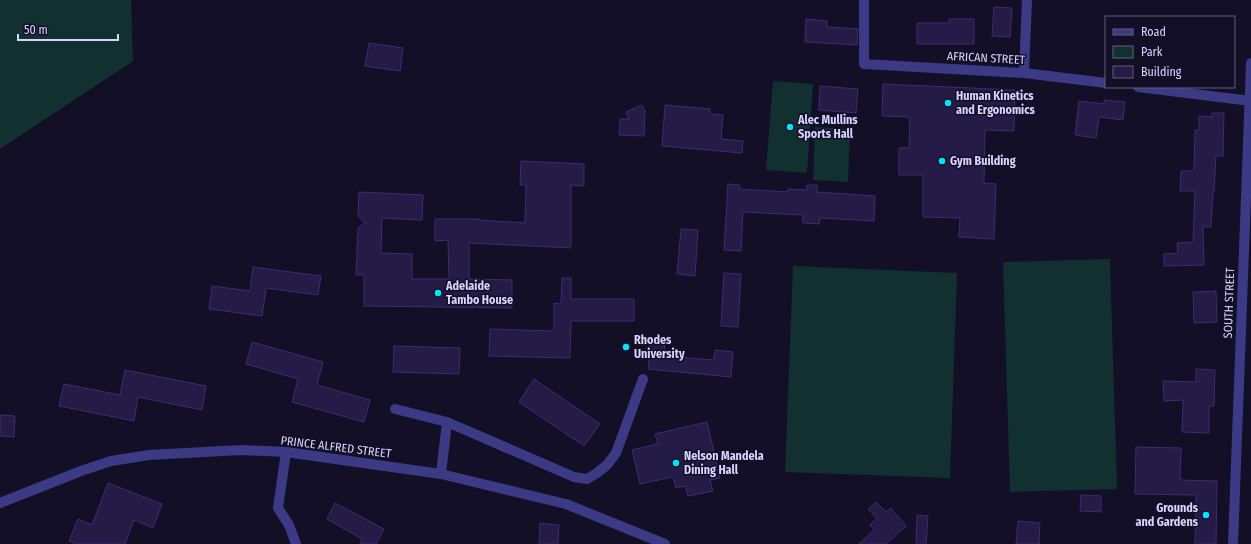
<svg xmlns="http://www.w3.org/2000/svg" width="1251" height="544" font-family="'Fira Sans Condensed',sans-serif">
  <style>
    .green { fill: #12302f }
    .building { fill: #241b47; stroke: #3b2d73 }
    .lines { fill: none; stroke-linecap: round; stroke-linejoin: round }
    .street { stroke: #3d3a85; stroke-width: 10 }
    .poi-dot { fill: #00e5ff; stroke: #130f26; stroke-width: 1.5 }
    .labels { text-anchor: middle; stroke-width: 3; stroke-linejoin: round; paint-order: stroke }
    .street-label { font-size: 12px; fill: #d9d4ff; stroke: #130f26 }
    .poi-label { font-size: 12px; font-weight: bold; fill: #d9d4ff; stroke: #130f26; text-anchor: start }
  </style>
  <rect width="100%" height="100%" fill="#130f26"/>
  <!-- green -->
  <g class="green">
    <path d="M0,0H131L133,61L0,149Z"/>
    <path d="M773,81L813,84L807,173L766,170Z"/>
    <path d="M815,127L850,129L848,182L813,180Z"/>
    <path d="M1110,259L1117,489L1010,492L1003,262Z"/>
    <path d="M793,266L957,273L950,478L785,472Z"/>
  </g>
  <!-- building -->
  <g class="building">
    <path d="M994,7L1012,8L1010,37L992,36Z"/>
    <path d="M806,19L827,21V27L858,29L857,45L805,42Z"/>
    <path d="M949,19H974V44H917V23H949Z"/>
    <path d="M369,43L403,48L400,71L365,66Z"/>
    <path d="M883,84L1015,90L1014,131L985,130L984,183L996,184L994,239L959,237L960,218L923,217V175H899V148H909L910,117L882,116Z"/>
    <path d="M820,86L858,89L856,113L819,110Z"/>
    <path d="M1104,100L1125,102L1123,120L1099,117L1096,138L1075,135L1079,101L1104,104Z"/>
    <path d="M642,105L645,111L644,136L619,135L620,119H629L626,112Z"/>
    <path d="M665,105L710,109V114L723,115L721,139L743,141L742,153L662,146Z"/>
    <path d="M1212,113H1224L1223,156H1216L1214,192H1213L1211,227H1203L1204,265L1164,266V254L1178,253L1177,243L1193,242L1195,191H1180L1181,171H1194L1195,130H1199V116L1212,117Z"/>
    <path d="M521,161L584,164V186L571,185V248L469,243V279L512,280V308L364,306V275H356L358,228L365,223L358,216L359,192L423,195L422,220L382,218L381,253L412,254V279H449L448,240L435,241V219H479V220L525,223L526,185H520Z"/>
    <path d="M728,184L740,185L739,189L788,192V189L807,190V185H817V192L875,196L874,221L820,218L819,224L803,223V215L743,212L741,251L724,250Z"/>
    <path d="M681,229L698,230L695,276L677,274Z"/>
    <path d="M253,267L321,276L318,295L266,288L262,316L209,309L212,286L250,291Z"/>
    <path d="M724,273L741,274L738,327L721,326Z"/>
    <path d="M562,278H571V299H634V321H571L570,358L489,356L490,329L554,331V303L561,304Z"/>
    <path d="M1216,291L1217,322L1194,323L1193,292Z"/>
    <path d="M651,338L665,339L664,356L714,360L715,350L733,352L731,377L648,369Z"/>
    <path d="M252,342L323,362L317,385L370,400L364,422L292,402L298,379L246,364Z"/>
    <path d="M394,346L460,348L459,374L393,372Z"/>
    <path d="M1196,369L1215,370L1214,406H1209V433L1182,432L1183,400L1164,401L1163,381L1196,382Z"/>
    <path d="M125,370L206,386L202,410L138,397L134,421L59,406L64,384L120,395Z"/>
    <path d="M534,379L600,424L584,446L519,402Z"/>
    <path d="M0,415L15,416L14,437L0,436Z"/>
    <path d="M707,422L720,478L710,480L713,491L688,496L685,486L676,488L673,477L640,484L632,450L658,444L655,434Z"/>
    <path d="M1136,447L1181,448L1180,480L1217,481L1216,544H1195L1196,495L1135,494Z"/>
    <path d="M108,483L162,504L153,528L134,520L125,544H77L69,541L78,519L92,525Z"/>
    <path d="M1081,495L1101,496V512L1080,511Z"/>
    <path d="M876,502L886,512L891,508L906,526L886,544H859L874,530L870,525L877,518L868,509Z"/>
    <path d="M335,503L384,529L376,544H360L362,539L327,519Z"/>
    <path d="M917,515L928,516L926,544H916Z"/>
    <path d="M1018,521L1040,523L1039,544H1016Z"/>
    <path d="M540,523L559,525L558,544H539Z"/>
  </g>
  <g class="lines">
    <!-- street -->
    <g class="street">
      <path d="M864,0V64L1024,73L1106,83"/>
      <path d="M1024,73L1027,0"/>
      <path d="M1138,87L1251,101"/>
      <path d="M395,409L447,422L441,474"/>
      <path d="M447,422L574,477L587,479L597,473L607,465L616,453L643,379"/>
      <path d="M286,452L278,508L289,525L296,544"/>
      <path d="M0,503L81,471L111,461L149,455L241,450L286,452L441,474L566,504L665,544"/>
      <path d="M1233,544L1251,63"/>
    </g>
  </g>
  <!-- markers -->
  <g class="poi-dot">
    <circle cx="948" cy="103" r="4"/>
    <circle cx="790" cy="127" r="4"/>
    <circle cx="942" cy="161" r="4"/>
    <circle cx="438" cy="293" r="4"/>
    <circle cx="626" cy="347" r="4"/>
    <circle cx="676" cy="463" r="4"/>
    <circle cx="1206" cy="515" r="4"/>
  </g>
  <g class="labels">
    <!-- street labels -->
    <g class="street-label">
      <text transform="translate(986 58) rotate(3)" y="4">AFRICAN STREET</text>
      <text transform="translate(1229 303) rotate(-88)" y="4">SOUTH STREET</text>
      <text transform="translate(336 447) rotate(7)" y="4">PRINCE ALFRED STREET</text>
    </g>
    <!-- poi labels -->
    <g class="poi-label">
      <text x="956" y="100">Human Kinetics<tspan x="956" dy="14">and Ergonomics</tspan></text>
      <text x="798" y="124">Alec Mullins<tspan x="798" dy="14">Sports Hall</tspan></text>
      <text x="950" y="165">Gym Building</text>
      <text x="446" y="290">Adelaide<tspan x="446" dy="14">Tambo House</tspan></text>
      <text x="634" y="344">Rhodes<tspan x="634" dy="14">University</tspan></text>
      <text x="684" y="460">Nelson Mandela<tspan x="684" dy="14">Dining Hall</tspan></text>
      <text x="1198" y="512" text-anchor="end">Grounds<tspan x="1198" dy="14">and Gardens</tspan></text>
    </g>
  </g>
  <!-- legend -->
  <rect x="1105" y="16" width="130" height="72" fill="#130f26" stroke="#625e7d"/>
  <rect x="1113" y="29" width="20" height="6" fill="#3d3a85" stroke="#625e7d"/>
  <text x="1141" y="36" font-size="12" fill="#d9d4ff">Road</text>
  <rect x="1113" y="46" width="20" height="12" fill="#12302f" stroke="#625e7d"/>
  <text x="1141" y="56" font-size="12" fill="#d9d4ff">Park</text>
  <rect x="1113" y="66" width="20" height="12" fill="#241b47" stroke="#625e7d"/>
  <text x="1141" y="76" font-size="12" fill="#d9d4ff">Building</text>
  <!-- scale -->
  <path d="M18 34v6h100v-6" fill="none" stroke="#d9d4ff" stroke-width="2"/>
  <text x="24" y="34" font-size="12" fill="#d9d4ff" stroke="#130f26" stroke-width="3" paint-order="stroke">50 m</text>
</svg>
